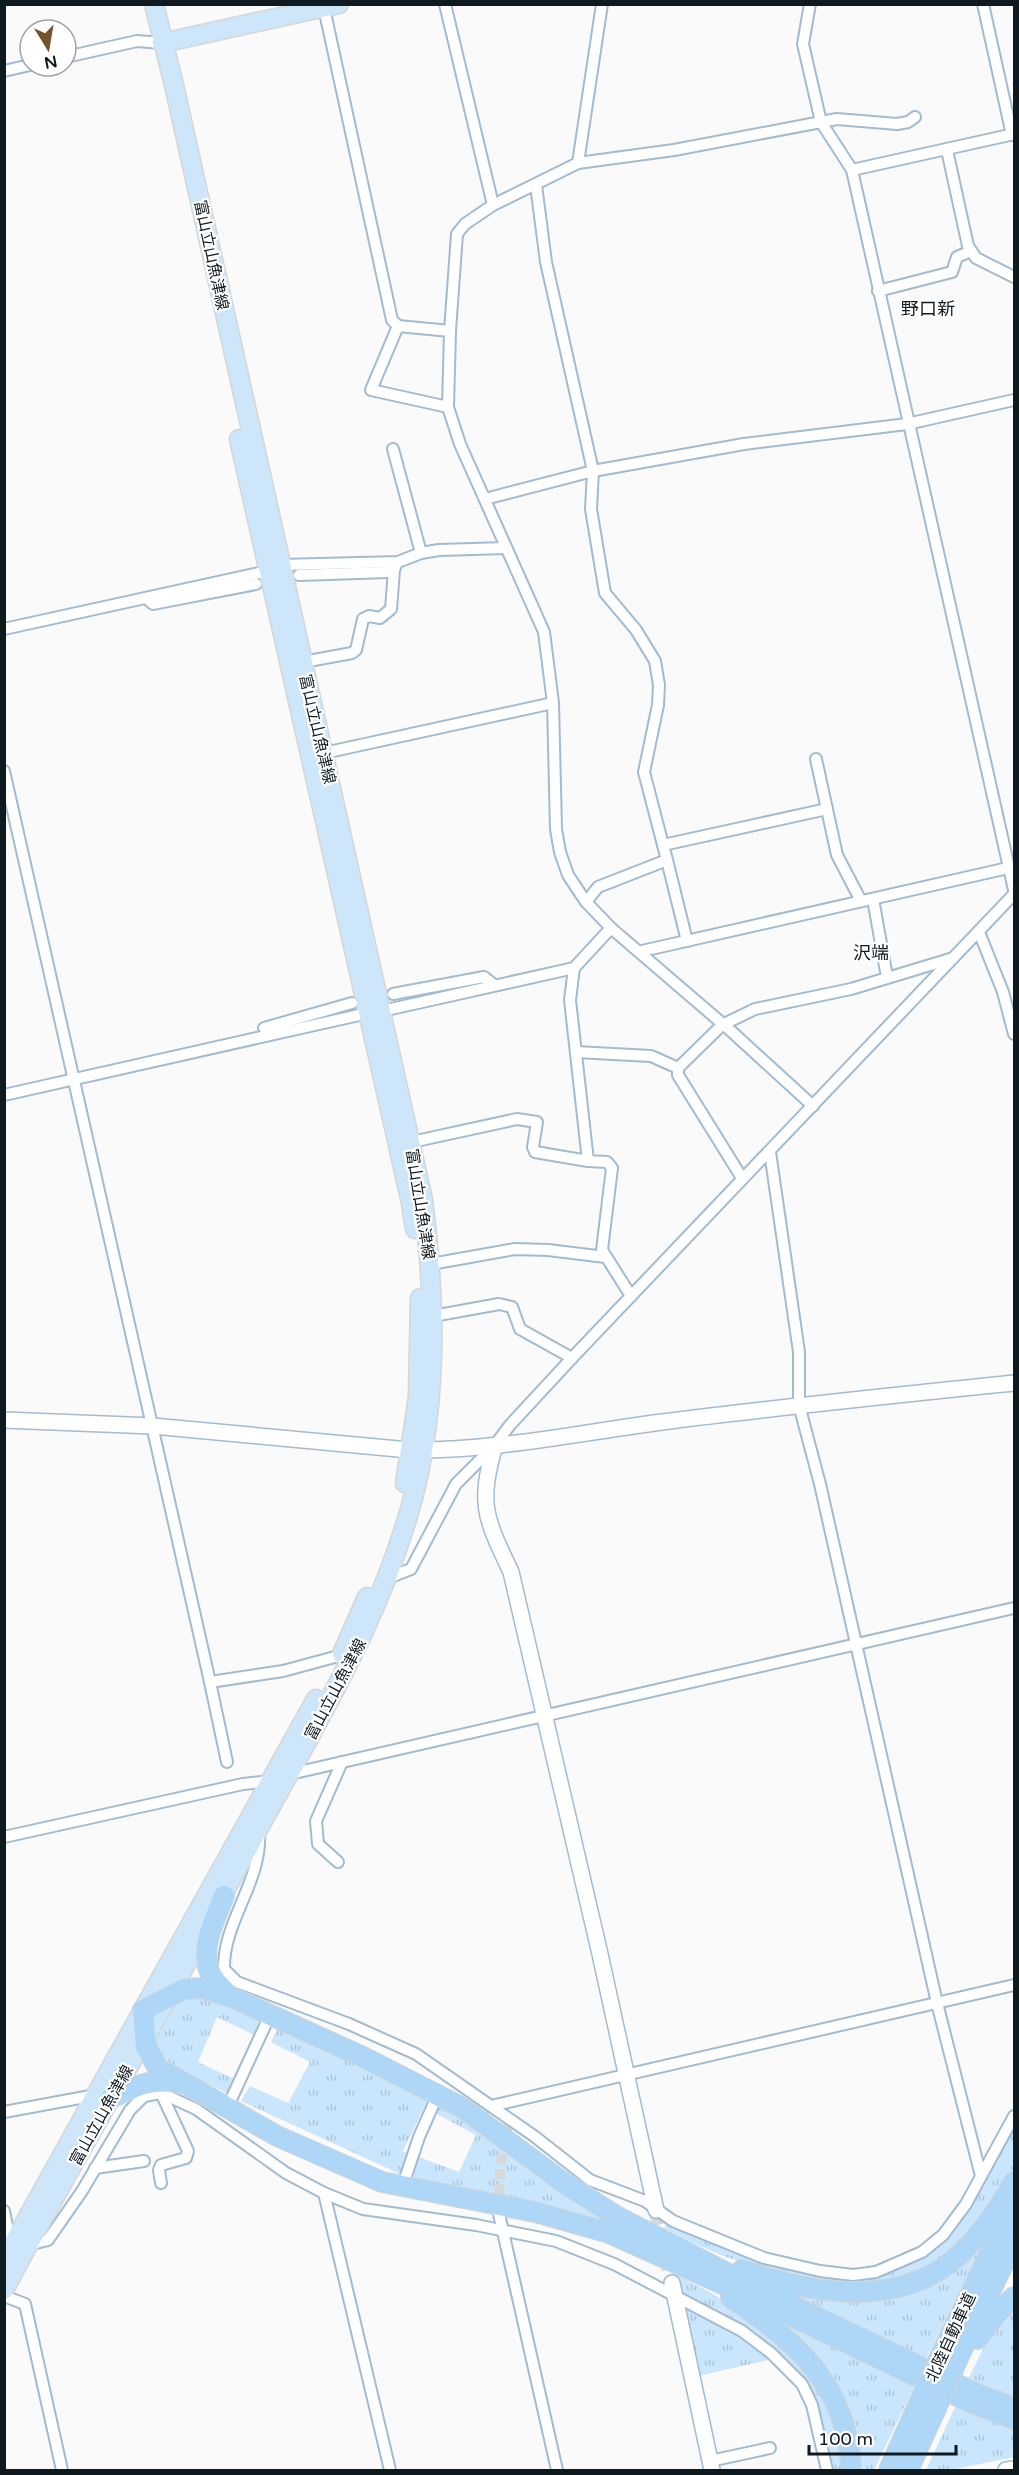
<svg xmlns="http://www.w3.org/2000/svg" width="1019" height="2475" font-family="'Varela Round','Noto Sans JP',sans-serif">
  <style>
    .grass { fill: url(#grass-tufts) }
    .lines { fill: none; stroke-linecap: round; stroke-linejoin: round }
    .street-tunnel { stroke: #d7d8d9; stroke-width: 10; stroke-dasharray: 10 5; stroke-linecap: butt }
    .secondary-tunnel { stroke: #d7d8d9; stroke-width: 15; stroke-dasharray: 15 8; stroke-linecap: butt }
    .street-casing { stroke: #a2bbd0; stroke-width: 14 }
    .secondary-casing { stroke: #a2bbd0; stroke-width: 18 }
    .primary-casing { stroke: #d4d6d7; stroke-width: 21 }
    .highway-casing { stroke: #d4d6d7; stroke-width: 22 }
    .street { stroke: #fff; stroke-width: 10 }
    .secondary { stroke: #fff; stroke-width: 15 }
    .primary { stroke: #cee6fa; stroke-width: 18 }
    .highway { stroke: #add6f7; stroke-width: 20 }
    .highway-bridge-casing { stroke: #d4d6d7; stroke-width: 22; stroke-linecap: butt }
    .highway-bridge { stroke: #add6f7; stroke-width: 20 }
    .labels { text-anchor: middle; stroke-width: 4.5; stroke-linejoin: round; paint-order: stroke }
    .street-label { font-size: 16px; fill: #0f1920; stroke: #fff }
    .neighbourhood-label { font-size: 18px; fill: #0f1920; stroke: #fff }
  </style>
  <defs>
    <pattern id="grass-tufts" width="24" height="20" patternUnits="userSpaceOnUse" patternTransform="scale(1.5)"><rect width="24" height="20" fill="#cae6fd"/><path d="M3 7l-1-3M5 7V3M7 7l1-3M15 17l-1-3M17 17v-4M19 17l1-3" fill="none" stroke="#acc5d9"/></pattern>
  </defs>
  <rect width="100%" height="100%" fill="#fafafa"/>
  <!-- grass -->
  <g class="grass">
    <path d="M195,1991L260,2018L254,2035L217,2017L198,2062L234,2079L227,2093L175,2069L152,2044L179,1999Z"/>
    <path d="M278,2028L429,2097L403,2151L407,2153L400,2174L241,2101L250,2086L288,2103L310,2062L271,2042Z"/>
    <path d="M441,2105L474,2123L614,2223L523,2199L460,2189L413,2178L419,2157L459,2172L476,2135L435,2113Z"/>
    <path d="M1014,2123C1014,2136 1017,2152 1014,2165C1011,2181 995,2198 986,2212C964,2246 926,2277 884,2282C814,2291 724,2262 664,2228L667,2222L811,2274L899,2266L932,2251L956,2229L972,2205Z"/>
    <path d="M985,2240L925,2361L770,2287L862,2298Z"/>
    <path d="M676,2275C735,2302 793,2343 827,2399C837,2415 841,2451 846,2470H830L817,2406L755,2335L714,2309L682,2295Z"/>
    <path d="M680,2303L746,2338L772,2359L699,2376Z"/>
    <path d="M1014,2303V2400L967,2381L994,2327Z"/>
    <path d="M756,2306L916,2383L874,2470H858L848,2416Z"/>
    <path d="M956,2405L1014,2428V2457L951,2470H926Z"/>
  </g>
  <g class="lines">
    <!-- street-tunnel -->
    <path class="street-tunnel" d="M499,2209L500,2168L508,2123"/>
    <!-- secondary-tunnel -->
    <path class="secondary-tunnel" d="M656,2210L672,2283"/>
    <defs>
      <g id="street">
        <path d="M445,4L493,205"/>
        <path d="M810,4L803,44L821,122L852,170L1014,890"/>
        <path d="M983,4L1012,135"/>
        <path d="M324,8L392,320L398,326L450,331"/>
        <path d="M66,57L137,41L162,43"/>
        <path d="M4,71L30,65"/>
        <path d="M947,150L968,246L976,258L1014,277"/>
        <path d="M578,163L602,4"/>
        <path d="M852,170L1014,134"/>
        <path d="M536,185L546,262L593,471L591,509L605,593L636,630L655,661L659,685L658,705L644,772L663,845"/>
        <path d="M878,291L952,272L957,257L971,251"/>
        <path d="M398,326L371,390L448,407"/>
        <path d="M393,449L421,553"/>
        <path d="M485,499L593,471L744,444L907,424L1014,400"/>
        <path d="M281,565L398,562L421,553L439,550L506,548"/>
        <path d="M299,575L388,572L394,570L396,565"/>
        <path d="M146,598L153,604L256,584"/>
        <path d="M4,629L268,571"/>
        <path d="M303,662L352,653L356,650L363,619L369,616L380,618L391,609L394,570"/>
        <path d="M324,753L553,703"/>
        <path d="M816,759L837,855L861,901"/>
        <path d="M4,771L210,1682L283,1671L346,1654"/>
        <path d="M667,860L663,845L827,809"/>
        <path d="M873,899L887,977"/>
        <path d="M586,902L598,887L667,860L687,941"/>
        <path d="M979,932L1003,992L1014,1034"/>
        <path d="M642,951L1008,868"/>
        <path d="M574,968L570,1000L588,1161L607,1162L612,1168L602,1250L631,1296"/>
        <path d="M393,994L484,977L494,985"/>
        <path d="M382,1011L574,968L611,928"/>
        <path d="M264,1028L352,1003"/>
        <path d="M576,1052L651,1056L678,1068"/>
        <path d="M678,1068L722,1025L755,1009L851,989L950,959"/>
        <path d="M678,1068V1075L742,1178"/>
        <path d="M4,1095L368,1013"/>
        <path d="M813,1106L731,1031L611,928L586,902L568,875L560,852L556,829L553,703L544,632L460,444L448,407L450,331L457,234L465,224L493,205L578,163L674,150L837,119L897,124L908,122L915,117"/>
        <path d="M407,1143L517,1119L537,1122L533,1147L535,1152L588,1161"/>
        <path d="M770,1152L799,1352V1405L820,1484L937,2003L981,2176"/>
        <path d="M431,1264L515,1249L548,1250L605,1257"/>
        <path d="M433,1316L499,1304L512,1307L520,1329L572,1358"/>
        <path d="M388,1578L411,1569L456,1484L495,1445L510,1425L572,1358L1014,894"/>
        <path d="M210,1682L227,1762"/>
        <path d="M290,1774L1014,1608"/>
        <path d="M259,1833C262,1882 223,1921 224,1969L237,1982L349,2024L416,2054L534,2136L590,2180L645,2201L673,2221L764,2258L820,2271L853,2275L876,2272L922,2252L943,2235L966,2204L1014,2116"/>
        <path d="M4,1837L243,1784L271,1781"/>
        <path d="M338,1862L318,1844L316,1821L342,1762"/>
        <path d="M161,2093L188,2151L186,2158L161,2165L159,2170L161,2183"/>
        <path d="M228,2106L270,2015"/>
        <path d="M491,2106L1014,1985"/>
        <path d="M4,2112L96,2095"/>
        <path d="M95,2168L144,2161"/>
        <path d="M402,2188L419,2137L438,2094"/>
        <path d="M324,2193L390,2470"/>
        <path d="M4,2211L11,2245"/>
        <path d="M499,2214L557,2470"/>
        <path d="M28,2245L48,2240L82,2191L130,2110L144,2096L161,2093L196,2109L286,2173L324,2193L363,2209L476,2225L556,2241L614,2264L742,2331L771,2353L802,2384L812,2405L827,2470"/>
        <path d="M4,2296L25,2304L62,2470"/>
        <path d="M710,2461L770,2448"/>
      </g>
      <g id="secondary">
        <path d="M4,1420L153,1426L409,1450C494,1451 578,1433 662,1422C779,1407 897,1395 1014,1383"/>
        <path d="M495,1445C478,1505 485,1517 511,1572L600,1954L656,2210"/>
        <path d="M672,2283L712,2470"/>
        <path d="M1006,2470L1014,2469"/>
      </g>
      <g id="primary">
        <path d="M162,43L339,4"/>
        <path d="M239,439L411,1203L415,1229"/>
        <path d="M405,1483L418,1397L420,1298"/>
        <path d="M342,1654L367,1597"/>
        <path d="M4,2260L316,1699"/>
        <path d="M4,2290C56,2191 113,2095 168,1997C199,1941 228,1884 259,1828C320,1717 386,1610 416,1486C438,1391 435,1296 423,1200L174,85L154,4"/>
      </g>
      <g id="highway">
        <path d="M224,1896C209,1934 191,1965 229,1995"/>
        <path d="M111,2098C135,2086 151,2078 178,2083"/>
        <path d="M742,2270C812,2294 900,2310 959,2255C982,2234 999,2208 1014,2182"/>
        <path d="M731,2298C797,2341 848,2387 851,2470"/>
        <path d="M977,2339L999,2311L1014,2297"/>
        <path d="M944,2348L1014,2204"/>
        <path d="M959,2356L1014,2242"/>
        <path d="M1014,2408L977,2394L762,2291L616,2216L560,2180L463,2108L363,2057L231,1997L202,1988L184,1989L143,2010L146,2047L158,2068L277,2136L382,2182L535,2212L609,2233L756,2299L970,2402L1014,2419"/>
        <path d="M889,2470L918,2405"/>
        <path d="M908,2470L934,2413"/>
      </g>
    </defs>
    <!-- street casing -->
    <use href="#street" class="street-casing"/>
    <!-- secondary casing -->
    <use href="#secondary" class="secondary-casing"/>
    <!-- primary casing -->
    <use href="#primary" class="primary-casing"/>
    <!-- highway casing -->
    <use href="#highway" class="highway-casing"/>
    <!-- street -->
    <use href="#street" class="street"/>
    <!-- secondary -->
    <use href="#secondary" class="secondary"/>
    <!-- primary -->
    <use href="#primary" class="primary"/>
    <!-- highway -->
    <use href="#highway" class="highway"/>
    <defs>
      <g id="highway-bridge">
        <path d="M918,2405L944,2348"/>
        <path d="M934,2413L959,2356"/>
      </g>
    </defs>
    <!-- highway-bridge casing -->
    <use href="#highway-bridge" class="highway-bridge-casing"/>
    <!-- highway-bridge -->
    <use href="#highway-bridge" class="highway-bridge"/>
  </g>
  <g class="labels">
    <!-- street labels -->
    <g class="street-label">
      <text transform="translate(212 255) rotate(78)" y="6">富山立山魚津線</text>
      <text transform="translate(318 729) rotate(77)" y="6">富山立山魚津線</text>
      <text transform="translate(421 1204) rotate(81)" y="6">富山立山魚津線</text>
      <text transform="translate(335 1689) rotate(-62)" y="6">富山立山魚津線</text>
      <text transform="translate(101 2115) rotate(-61)" y="6">富山立山魚津線</text>
      <text transform="translate(950 2337) rotate(-65)" y="6">北陸自動車道</text>
    </g>
    <!-- neighbourhood labels -->
    <g class="neighbourhood-label">
      <text x="928" y="315">野口新</text>
      <text x="871" y="959">沢端</text>
    </g>
  </g>
  <!-- border -->
  <rect width="1019" height="2475" fill="none" stroke="#0f1920" stroke-width="12"/>
  <!-- north arrow -->
  <g transform="translate(48 48) rotate(169)"><circle r="28" fill="#ffffff" stroke="#9fa3a6" stroke-width="1.5"/>
  <path d="M0-4.5L10 22L0 15L-10 22Z" fill="#76522c"/>
  <text y="-9" font-size="16" font-weight="bold" text-anchor="middle" fill="#0f1920">N</text>
  </g>
  <!-- scale -->
  <path d="M809 2445v9h147v-9" fill="none" stroke="#0f1920" stroke-width="3"/>
  <text x="818" y="2445" font-size="18" fill="#0f1920" stroke="#ffffff" stroke-width="4.5" paint-order="stroke">100 m</text>
</svg>
